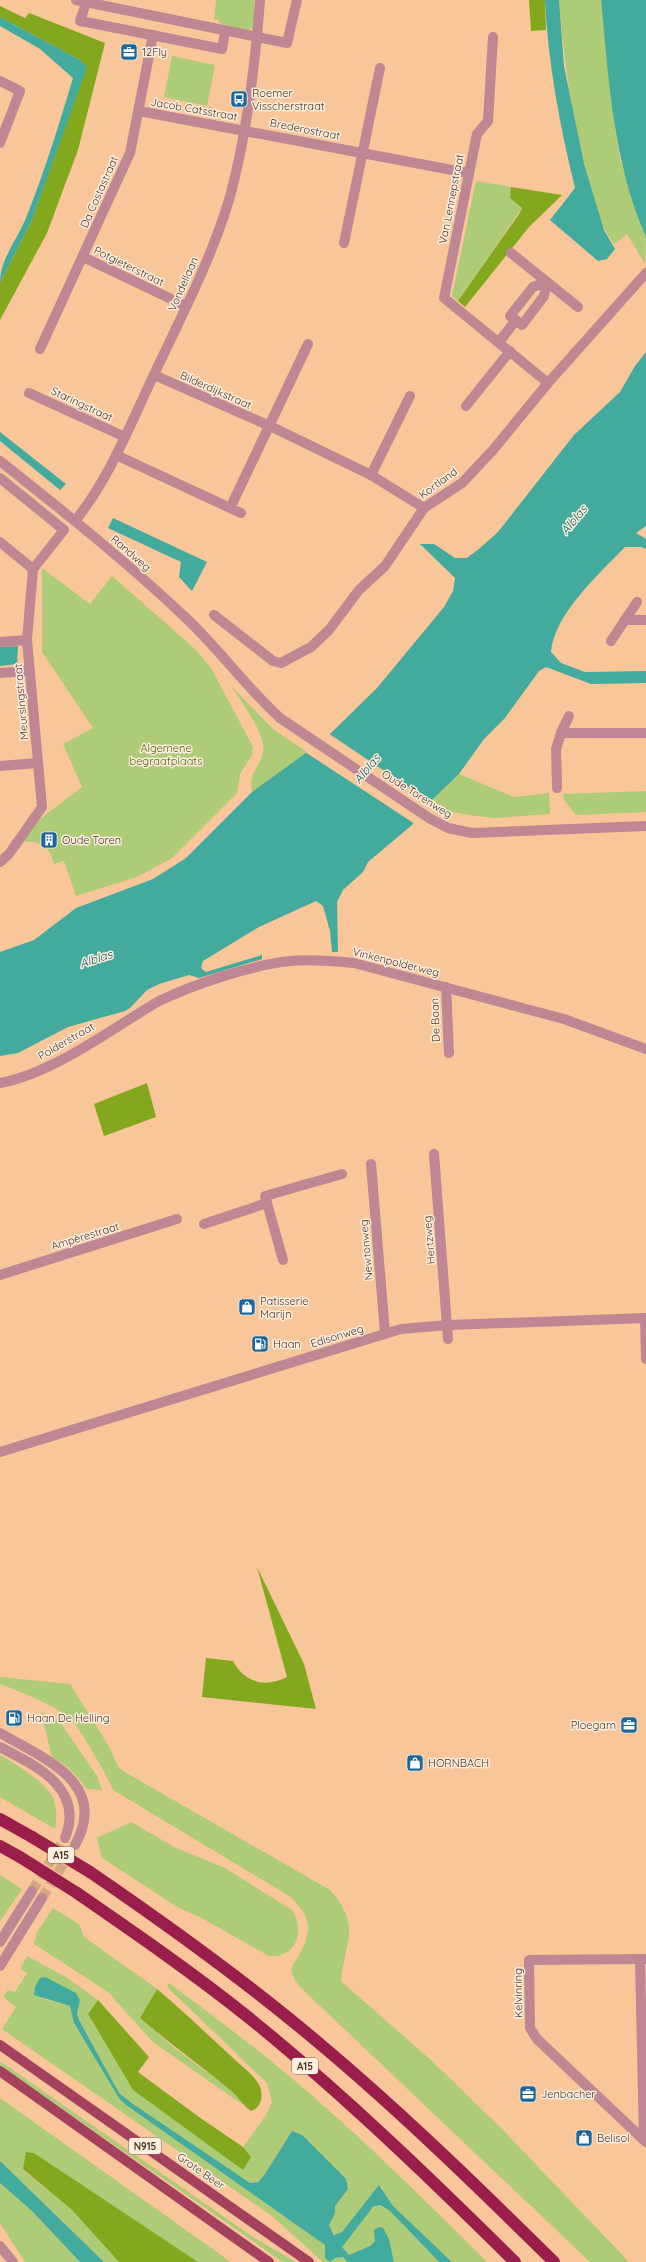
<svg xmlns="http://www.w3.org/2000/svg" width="646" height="2262" font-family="Quicksand,sans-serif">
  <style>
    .green { fill: #aecb77 }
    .forest { fill: #84a81d }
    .water { fill: #43aa9e }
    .pier { fill: #f8c698 }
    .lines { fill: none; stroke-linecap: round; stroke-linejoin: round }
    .minor-tunnel { stroke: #d4a880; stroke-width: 10; stroke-dasharray: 10 5; stroke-linecap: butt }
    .minor { stroke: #bf8693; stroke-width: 10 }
    .major { stroke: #a5405f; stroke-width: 10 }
    .highway { stroke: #9a1e4c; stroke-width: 12 }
    .highway-bridge { stroke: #9a1e4c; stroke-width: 12 }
    .labels { text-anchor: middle; stroke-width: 3; stroke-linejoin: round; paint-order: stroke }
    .shield { fill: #ffefe1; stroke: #7e6b5a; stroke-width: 1 }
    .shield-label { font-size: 10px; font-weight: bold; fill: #463220 }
    .poi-label { font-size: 11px; fill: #463220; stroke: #ffefe1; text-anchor: start }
    .street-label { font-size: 11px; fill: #463220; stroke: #ffefe1 }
    .park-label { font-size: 11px; fill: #496000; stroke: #ffefe1 }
    .water-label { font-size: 12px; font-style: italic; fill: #045f57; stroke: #ffefe1 }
  </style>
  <rect width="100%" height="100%" fill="#f8c698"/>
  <!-- green -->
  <g class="green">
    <path d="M216,0H254V29L250,28L249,33L219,23V20L214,19Z"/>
    <path d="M559,0H601L615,128L620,160L646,237L645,264L627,234L614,244C594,217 588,183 581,152C570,101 563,51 559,0Z"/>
    <path d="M172,56L215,65L207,106L164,97Z"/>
    <path d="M476,181L511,187V198L522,208L458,301L452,296Z"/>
    <path d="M42,568L90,604L112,576L196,650L211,668L253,747L252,755L240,774L237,793L172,858L137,877L76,896L64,861L54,864C50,846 37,838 20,843L36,822L82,787L63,744L93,728L42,652Z"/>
    <path d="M231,686L274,730L307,752L252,792C248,772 260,768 263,752C267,735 240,700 231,686Z"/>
    <path d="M459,774L514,797L549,793L550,814L495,818L468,815L447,811L432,800Z"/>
    <path d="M646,791V812L576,815L564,800L563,794Z"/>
    <path d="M0,1677L70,1684L110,1748L117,1765L123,1771L330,1890C362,1926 345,1940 341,1981L433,2062L500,2127L629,2262H590L301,1988C297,1983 293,1979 292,1972C291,1966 296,1960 299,1955C313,1930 311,1917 291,1897L113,1790C108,1777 78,1725 69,1717C52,1705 20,1691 0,1684Z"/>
    <path d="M41,1712L60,1722L97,1776L102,1790L87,1789C77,1775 67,1766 52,1757Z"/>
    <path d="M0,1755C14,1763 44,1781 52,1796C57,1805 57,1819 55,1829L0,1797Z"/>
    <path d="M131,1822L176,1848L225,1868L292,1910C306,1931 296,1958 269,1956L200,1917L179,1908L102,1858L97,1838Z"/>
    <path d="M0,1875L22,1889L0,1921Z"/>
    <path d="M53,1908L79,1924L84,1937L157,1989L140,2017L173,2047L231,2090L243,2105L153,2042L108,1992L34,1944L37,1932Z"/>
    <path d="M27,1956L66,1977L98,2000L88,2014L133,2090L251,2157L243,2147L266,2115L272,2102L267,2083L167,1987L169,1983C216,2018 263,2053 307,2091C370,2146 429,2204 487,2262H452L393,2206L384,2194L382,2186L342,2232L335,2235L329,2225L335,2213V2206L341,2199L292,2131L265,2174L258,2182L250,2183L241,2178L133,2104L119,2093L79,2020L77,2014L80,2000L76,1993L61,1986L41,1998L70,2006L74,2023L126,2105L325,2245L335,2258L343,2257L348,2262H323L272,2216L2,2029L16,2007L3,1997L8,1990L15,1992L27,1973L20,1969Z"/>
    <path d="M0,2061L256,2239L296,2262H283L0,2066Z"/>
    <path d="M0,2098L221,2255L230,2262H198L34,2153L27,2152L23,2170L72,2210L119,2262H104L0,2161Z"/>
    <path d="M0,2183L32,2211L80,2262H25L0,2223Z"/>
    <path d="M380,2205L390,2211L439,2262H394L389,2239L375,2241L370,2246L349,2255L342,2247C348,2235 367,2208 380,2205Z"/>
  </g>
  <!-- forest -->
  <g class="forest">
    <path d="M529,0H545L546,30L531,31Z"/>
    <path d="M0,6L25,18L29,13L105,43L78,150L47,233L0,320V283L32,220L86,67L80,60L0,17Z"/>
    <path d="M511,187L562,195L529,227L465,307L458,301L519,214L522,208L510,198Z"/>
    <path d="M147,1083L156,1117L104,1136L94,1104Z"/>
    <path d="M257,1567L304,1664L316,1709L202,1697L206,1658L233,1661C245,1683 265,1688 287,1677Z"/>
    <path d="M157,1989C183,2011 207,2034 232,2057C240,2065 252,2073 258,2083C264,2092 263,2107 251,2111C242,2105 238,2096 229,2089C200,2065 169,2043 140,2018Z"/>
    <path d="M98,2000L149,2057L138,2072L199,2117L243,2147L251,2157L243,2170L133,2090L88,2014Z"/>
    <path d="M26,2152L34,2153L198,2262H119L72,2210L23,2169Z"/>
  </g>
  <!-- water -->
  <g class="water">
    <path d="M545,0H559L564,66L584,164L604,230L615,249L607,259L598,261L550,220L575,188C560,126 548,64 545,0Z"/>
    <path d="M601,0H646V237C613,162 609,81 601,0Z"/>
    <path d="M0,17L80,60L87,67L32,220L0,283C0,259 17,240 26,218C44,173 59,125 73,78L40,49L0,26Z"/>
    <path d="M646,352V526L636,533L646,539V549L641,547H625C600,573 554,614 551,652L561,663L585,672L646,671V683L591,684L546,667L539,671L505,718L484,739L459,774L432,800L412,825L368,862L363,872L343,890L337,902L338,952H332L330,931L323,906L316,901L259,927L203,961L201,968L206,972L262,955V959L199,978L189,975L159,984L147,990L130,1008L125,1011L68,1027L18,1053L0,1056V952L34,940L76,908L153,879L186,858L252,792L307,752L332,732L377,688L444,607L453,591L455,578L420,544H434L455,558H467L480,548L498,532L574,435L620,392L635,366Z"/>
    <path d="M0,432L66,484L60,490L0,441Z"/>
    <path d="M113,518L207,562L192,591L179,577L181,562L108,528Z"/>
    <path d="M18,646L17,664L0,666V647Z"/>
    <path d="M45,1977L76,1993L80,2000L77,2014L79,2020L119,2093L133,2104L250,2183L258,2182L265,2174L292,2131L302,2135L346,2179L348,2189L335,2206V2213L329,2225L334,2235L342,2232L379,2185L393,2206L452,2262H439L390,2211L380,2205L373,2207L342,2247L349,2255L370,2246L375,2241L374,2230L379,2227L383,2228L389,2239L394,2262H348L343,2257L335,2258L330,2262L325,2258V2245L126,2105L119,2098L74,2023L70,2006L34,1995L35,1987L40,1978Z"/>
    <path d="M0,2161L104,2262H80L32,2211L0,2183Z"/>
  </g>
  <!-- pier -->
  <path class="pier" d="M328,733L432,803L415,824L305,752Z"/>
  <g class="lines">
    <!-- minor-tunnel -->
    <g class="minor-tunnel">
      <path d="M32,1891L65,1838"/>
      <path d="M42,1898L75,1845"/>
    </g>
    <!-- minor -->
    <g class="minor">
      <path d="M76,0L287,43L297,0"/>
      <path d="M86,3L80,21L96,24L222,49L225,32"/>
      <path d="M493,37L488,121L477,134L444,298L548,383"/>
      <path d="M0,81L20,91L0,143"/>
      <path d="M139,111L468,173"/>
      <path d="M344,243L380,68"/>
      <path d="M511,253L578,307"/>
      <path d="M83,257L186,306"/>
      <path d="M547,282L544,296L522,325L510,316L533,287Z"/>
      <path d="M499,342L516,320"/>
      <path d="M40,349L130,153L153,35"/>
      <path d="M154,375L270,426L371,475L424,508"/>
      <path d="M29,393L125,437"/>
      <path d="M466,406L510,351"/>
      <path d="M116,455L241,513"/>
      <path d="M0,461C63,511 127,562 186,618C219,649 246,687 280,718L429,818L448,828L472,833L646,826"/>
      <path d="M371,475L410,396"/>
      <path d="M0,478L64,530L33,569L27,640L42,807L9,854L0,862"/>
      <path d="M233,502L308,344"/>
      <path d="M75,521C108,480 128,430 150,383C178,323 210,263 229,200C247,135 255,67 260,0"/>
      <path d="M0,542L33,569"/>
      <path d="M214,615L273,661L281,663L311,647L329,630L359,590L385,566L424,508L462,483L493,450L548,383L646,273"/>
      <path d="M625,620H646"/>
      <path d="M611,641L637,602"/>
      <path d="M0,642L27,640"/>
      <path d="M0,673L30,671"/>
      <path d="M561,733L569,716"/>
      <path d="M0,766L37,763"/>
      <path d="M557,788L556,749L561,733H646"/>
      <path d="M446,987L449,1053"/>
      <path d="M0,1083C54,1073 111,1029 159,1001C195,984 251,965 290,961C312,959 333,961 354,963L564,1019L646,1049"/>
      <path d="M434,1154L448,1339"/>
      <path d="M371,1164L385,1333"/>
      <path d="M204,1224L267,1203"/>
      <path d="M283,1260L265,1196L342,1174"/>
      <path d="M0,1275L177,1219"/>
      <path d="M645,1318L646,1359"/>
      <path d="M0,1452L401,1329L448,1325L646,1318"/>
      <path d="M0,1733C43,1758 110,1783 75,1845"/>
      <path d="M0,1747C36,1766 85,1788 65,1838"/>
      <path d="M0,1942L32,1891"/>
      <path d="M646,1959L529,1960L530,2028L537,2039L646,2142"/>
      <path d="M640,1960L644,2140"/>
      <path d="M0,1966L42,1898"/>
      <path d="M0,2246L13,2262"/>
    </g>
    <!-- major -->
    <g class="major">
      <path d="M0,2045L309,2262"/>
      <path d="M0,2071L269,2262"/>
    </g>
    <!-- highway -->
    <g class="highway">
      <path d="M0,1819L32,1837"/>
      <path d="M0,1846L20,1857"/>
      <path d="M90,1872C169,1926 247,1982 320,2044C401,2112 478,2187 554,2262"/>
      <path d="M77,1893C135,1933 193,1973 248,2017C342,2093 429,2177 515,2262"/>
    </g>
    <!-- highway-bridge -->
    <g class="highway-bridge">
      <path d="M32,1837L90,1872"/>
      <path d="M20,1857L77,1893"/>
    </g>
  </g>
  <!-- icons -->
  <defs>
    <symbol id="office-square" viewBox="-11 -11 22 22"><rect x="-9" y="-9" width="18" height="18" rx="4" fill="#1c6699" stroke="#ffefe1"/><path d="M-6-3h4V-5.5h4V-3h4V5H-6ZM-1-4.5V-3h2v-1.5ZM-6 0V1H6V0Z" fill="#fff"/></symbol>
    <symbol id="bus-square" viewBox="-11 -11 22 22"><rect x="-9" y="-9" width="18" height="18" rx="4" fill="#1c6699" stroke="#ffefe1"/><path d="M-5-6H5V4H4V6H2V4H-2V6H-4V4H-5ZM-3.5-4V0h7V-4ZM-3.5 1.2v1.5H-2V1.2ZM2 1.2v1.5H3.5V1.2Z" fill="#fff"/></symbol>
    <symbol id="building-square" viewBox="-11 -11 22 22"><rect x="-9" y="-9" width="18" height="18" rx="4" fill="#1c6699" stroke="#ffefe1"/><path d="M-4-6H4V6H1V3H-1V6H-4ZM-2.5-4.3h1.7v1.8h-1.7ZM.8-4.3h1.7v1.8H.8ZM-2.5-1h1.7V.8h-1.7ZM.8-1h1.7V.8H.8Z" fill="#fff"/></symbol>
    <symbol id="shop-square" viewBox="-11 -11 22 22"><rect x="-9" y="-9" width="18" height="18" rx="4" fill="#1c6699" stroke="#ffefe1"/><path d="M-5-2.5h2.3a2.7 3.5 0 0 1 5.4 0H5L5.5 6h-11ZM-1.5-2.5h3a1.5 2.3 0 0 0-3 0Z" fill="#fff"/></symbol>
    <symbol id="fuel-square" viewBox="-11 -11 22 22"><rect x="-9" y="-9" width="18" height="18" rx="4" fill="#1c6699" stroke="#ffefe1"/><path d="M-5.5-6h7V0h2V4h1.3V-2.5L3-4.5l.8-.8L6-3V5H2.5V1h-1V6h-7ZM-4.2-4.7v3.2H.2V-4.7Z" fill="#fff"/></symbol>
  </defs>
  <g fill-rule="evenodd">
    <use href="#office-square" x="119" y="42" width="20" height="20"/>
    <use href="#bus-square" x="229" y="89" width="20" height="20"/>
    <use href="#building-square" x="39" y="830" width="20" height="20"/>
    <use href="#shop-square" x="237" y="1297" width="20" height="20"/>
    <use href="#fuel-square" x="250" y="1334" width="20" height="20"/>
    <use href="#fuel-square" x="4" y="1708" width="20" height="20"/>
    <use href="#office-square" x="619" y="1715" width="20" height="20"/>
    <use href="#shop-square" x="405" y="1753" width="20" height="20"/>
    <use href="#office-square" x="518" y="2084" width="20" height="20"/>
    <use href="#shop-square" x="574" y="2128" width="20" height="20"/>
  </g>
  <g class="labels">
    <!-- shield labels -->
    <g class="shield">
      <rect x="48" y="1847" width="26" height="16" rx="3"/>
      <rect x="292" y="2058" width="26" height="16" rx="3"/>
      <rect x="129" y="2138" width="32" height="16" rx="3"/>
    </g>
    <g class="shield-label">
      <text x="61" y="1859">A15</text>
      <text x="305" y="2070">A15</text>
      <text x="145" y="2150">N915</text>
    </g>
    <!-- poi labels -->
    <g class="poi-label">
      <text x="142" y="56">12Fly</text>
      <text x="252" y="97">Roemer<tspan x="252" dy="13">Visscherstraat</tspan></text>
      <text x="62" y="844">Oude Toren</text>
      <text x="260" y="1305">Patisserie<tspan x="260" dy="13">Marijn</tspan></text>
      <text x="273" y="1348">Haan</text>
      <text x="27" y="1722">Haan De Helling</text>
      <text x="616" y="1729" text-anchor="end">Ploegam</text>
      <text x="428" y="1767">HORNBACH</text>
      <text x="541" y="2098">Jenbacher</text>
      <text x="597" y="2142">Belisol</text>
    </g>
    <!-- street labels -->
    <g class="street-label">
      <text transform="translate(194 109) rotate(10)" y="4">Jacob Catsstraat</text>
      <text transform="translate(305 129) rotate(11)" y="4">Brederostraat</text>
      <text transform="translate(99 192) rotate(-66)" y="4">Da Costastraat</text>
      <text transform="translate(451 199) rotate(-79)" y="4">Van Lennepstraat</text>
      <text transform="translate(129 266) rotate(26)" y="4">Potgieterstraat</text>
      <text transform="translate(183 284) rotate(-66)" y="4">Vondellaan</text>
      <text transform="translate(216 390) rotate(24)" y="4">Bilderdijkstraat</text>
      <text transform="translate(82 404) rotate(25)" y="4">Staringstraat</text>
      <text transform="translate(438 483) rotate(-36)" y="4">Kortland</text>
      <text transform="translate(131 553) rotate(41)" y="4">Randweg</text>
      <text transform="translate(21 702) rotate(-95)" y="4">Meursingstraat</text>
      <text transform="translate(417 794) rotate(32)" y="4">Oude Torenweg</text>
      <text transform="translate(396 962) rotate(14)" y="4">Vinkenpolderweg</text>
      <text transform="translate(435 1020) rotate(-92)" y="4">De Baan</text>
      <text transform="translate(66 1041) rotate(-30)" y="4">Polderstraat</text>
      <text transform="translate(85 1236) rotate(-17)" y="4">Ampèrestraat</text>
      <text transform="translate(429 1240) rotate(-95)" y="4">Hertzweg</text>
      <text transform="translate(366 1250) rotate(-95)" y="4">Newtonweg</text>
      <text transform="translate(337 1336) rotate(-17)" y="4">Edisonweg</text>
      <text transform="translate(518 1993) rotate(-91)" y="4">Kelvinring</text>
      <text transform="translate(201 2171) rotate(35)" y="4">Grote Beer</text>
    </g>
    <!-- park labels -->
    <g class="park-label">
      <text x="166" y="752">Algemene<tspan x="166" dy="13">begraafplaats</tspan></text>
    </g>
    <!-- water labels -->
    <g class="water-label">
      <text transform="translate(574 520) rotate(-50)" y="4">Alblas</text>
      <text transform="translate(367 769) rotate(-50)" y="4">Alblas</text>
      <text transform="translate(96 959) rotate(-18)" y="4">Alblas</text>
    </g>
  </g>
</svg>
